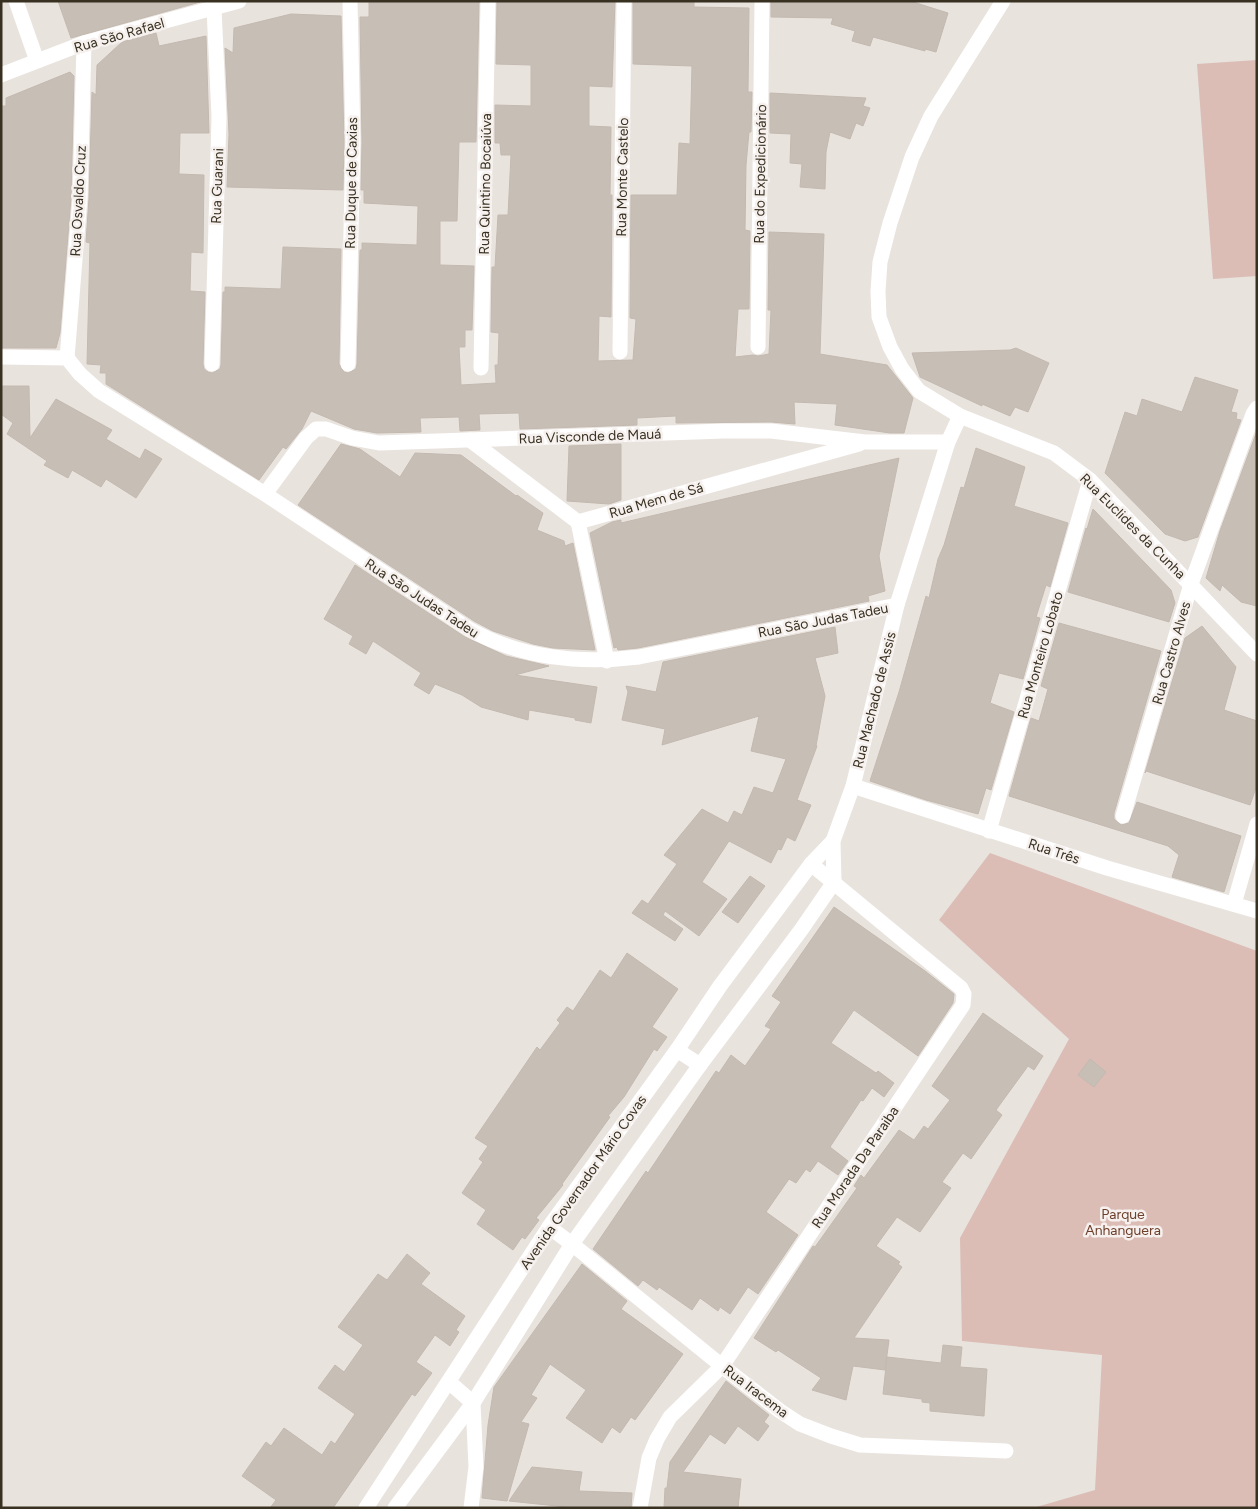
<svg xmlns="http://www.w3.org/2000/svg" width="1258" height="1509" font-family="Figtree,sans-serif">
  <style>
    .green { fill: #dbbdb6 }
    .building { fill: #c7bfb6; stroke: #c3b9b0 }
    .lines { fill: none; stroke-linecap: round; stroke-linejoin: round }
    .street { stroke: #fff; stroke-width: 15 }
    .labels { text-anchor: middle; stroke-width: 5; stroke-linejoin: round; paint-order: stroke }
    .street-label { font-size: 14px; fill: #383020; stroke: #f6f1ee }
    .park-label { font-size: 14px; fill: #6e3f2b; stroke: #f6f1ee }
  </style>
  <rect width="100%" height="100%" fill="#e9e3de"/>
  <!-- green -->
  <g class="green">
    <path d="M1257,60V276L1213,279L1197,64Z"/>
    <path d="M990,853L1257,951V1508H1033L1095,1490L1102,1355L962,1341L960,1238L1069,1039L939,920Z"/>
  </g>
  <!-- building -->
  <g class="building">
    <path d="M58,1H200V2L71,38Z"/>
    <path d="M369,1H479L476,142H459L457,221H440V265L474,266L472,330H465V347H459L461,385L496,383L495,365H498L499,333L491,332L492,267H495L498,215H508L511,155H501L500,143H495V105L531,106V65L496,64L497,1H615L612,87L589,86V126L611,127L610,195H612L611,317L599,316L598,361L633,360L636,319L630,318L631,195H677L679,143L690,144L692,66L633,64V1H694V7L749,8L748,92H752L751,132H749L746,165L745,230L750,231L749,309H738L735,357L753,355L758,356L769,354L771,310H768L769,232L824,234L820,354L887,365L913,398L904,433H890L835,425L837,404L794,402L795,424L771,422L676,423V416L637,418V425L520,429L519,413L479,414L480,430L460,431L459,417L420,418L421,432L377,433L354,429L311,411L302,429L286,449L283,447L259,480L106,384V373H100L101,365L87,364L90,243L86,242L89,198L92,92L96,95L97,65L122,42L156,33L159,46L206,36L209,133H180L179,174L204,175L203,253L191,252L190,291L205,292L203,364L204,369L208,372L212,373L220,369L221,365L223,292H225V287L281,289L283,247L341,249L339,364L344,372L348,373L356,369L357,364L360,250H362V243L417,245L418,206L364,203V190H361L362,142L360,17H369Z"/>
    <path d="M771,1H910L948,13L936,52L925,49V51L873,37L870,46L852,41L855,31L831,24L833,18L771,17Z"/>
    <path d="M291,14L341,16L344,142L343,190L227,187L229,134L225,48L233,53L234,28Z"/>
    <path d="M70,72L74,76L71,198L60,333L56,348H1V106H6V98Z"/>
    <path d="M770,93L866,98L863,106L870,108L863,126L856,123L850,139L830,132L826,152L825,189L800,187L802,164L790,163L791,134L770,133Z"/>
    <path d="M1016,348L1049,363L1028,412L1015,407L1010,416L982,404V406L920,377L912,353L1010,350Z"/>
    <path d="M1195,377L1238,390L1231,412L1237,413L1236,419L1241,420L1198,537L1185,541L1165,534L1105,473L1125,412L1137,416L1142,399L1182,412Z"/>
    <path d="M1,386H29L30,438L56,399L112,430L106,439L140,459L145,449L162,459L136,498L106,479L101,487L72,470L68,478L44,465L47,461L7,434L13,423L1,414Z"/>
    <path d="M1257,431V606L1241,602L1222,585L1220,591L1206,578L1220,531Z"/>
    <path d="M341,444L360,449L400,477L415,453L461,455L516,496L517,495L543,513L537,530L564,541L565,546L573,543L595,650L553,648L533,644L493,631L474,621L298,505Z"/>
    <path d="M621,444V500L609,504L567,501L569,446Z"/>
    <path d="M976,448L1025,467L1014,506L1068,523L1050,587L1046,585L1036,617L1040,618L1023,679L999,673L990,703L1014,712L991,790L986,788L978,814L926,800L870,781L899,692L926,596L929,598L938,559L944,545L961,487L964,488Z"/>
    <path d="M899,458L879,556L885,591L868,596L869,601L638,648L618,650L617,647L614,648L590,533L612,522L621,520V523Z"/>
    <path d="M1093,509L1171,590L1175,603L1169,622L1068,592L1086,528L1087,529Z"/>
    <path d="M355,565L465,637L506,656L549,666L515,675L597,687L591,723L575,720V718L529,710L528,720L481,707L462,695L435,684L429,694L414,685L421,673L373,641L366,654L349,644L353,636L324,619Z"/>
    <path d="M1059,623L1161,651L1114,813V819L1121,825L1129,823L1137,802L1241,836L1224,892L1172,877L1179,855L1168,846L1009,796L1031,718L1039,721L1048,689L1041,686Z"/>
    <path d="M1202,626L1236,667L1224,710L1257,721V785L1250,805L1146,771L1145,773L1185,638Z"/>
    <path d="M835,627L838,653L815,658L825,696L816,746H817L797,800L811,805L795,841L787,837L781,850L778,849L771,863L729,841L702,882L727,899L699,936L665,911L663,915L683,929L675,941L632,913L642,900L648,904L677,864L664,855L702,809L728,823L734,811L742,815L754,787L773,793L786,759L751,751L759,716L662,745L665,729L622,720L628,692L626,686L656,692L663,662Z"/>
    <path d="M750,876L765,886L738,923L722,912Z"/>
    <path d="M834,907L925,971L954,994L953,1003L918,1056L854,1010L831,1043L876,1073L878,1071L894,1083L884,1097L872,1088L863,1101L861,1100L830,1147L848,1161L838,1175L818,1161L810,1172L806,1169L796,1183L789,1179L766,1212L798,1235L758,1294L748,1287L730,1314L720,1307L718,1311L700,1298L692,1310L659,1287L657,1290L643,1280L638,1286L593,1249L646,1171L648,1173L716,1071L719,1073L731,1055L745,1066L771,1029L765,1026L781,1002L772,996Z"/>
    <path d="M627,953L678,989L652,1027L667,1037L657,1051L654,1049L624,1097L608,1116L610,1117L562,1184L563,1185L536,1218L539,1220L525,1239L522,1237L513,1250L477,1224L486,1210L462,1193L483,1162L479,1159L488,1146L475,1138L537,1047L540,1050L560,1023L557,1020L567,1007L573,1011L600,970L611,978Z"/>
    <path d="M983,1013L1043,1056L1034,1070L1028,1066L996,1110L1002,1115L971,1159L963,1153L942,1182L951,1188L920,1232L897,1217L876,1246L900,1262L898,1264L902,1267L854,1338L889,1340L885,1370L853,1366L846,1400L812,1390L821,1378L778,1350L776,1352L754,1338L813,1246L815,1247L857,1188L854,1186L861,1175L864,1178L899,1130L914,1140L924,1126L928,1129L950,1100L932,1086Z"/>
    <path d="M1090,1059L1106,1072L1094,1087L1078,1075Z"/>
    <path d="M407,1254L430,1273L421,1284L465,1316L456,1330L459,1332L450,1346L435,1335L416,1362L432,1373L415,1396L412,1394L333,1508H270L276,1500L242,1476L266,1442L271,1446L284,1428L322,1455L331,1441L335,1444L355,1414L318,1388L335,1365L344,1372L363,1345L338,1327L378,1274L387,1280Z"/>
    <path d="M582,1264L627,1301L621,1309L683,1354L635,1420L631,1417L620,1433L612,1427L602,1443L566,1418L586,1390L550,1364L531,1395L537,1398L521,1422L529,1424L507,1501L482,1498L488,1425L494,1387Z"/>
    <path d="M943,1345L962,1347L960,1367L987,1369L984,1416L930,1411V1403L922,1402V1399L883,1394L887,1357L941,1363Z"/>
    <path d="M726,1381L769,1415L764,1422L769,1426L758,1441L738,1426L725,1444L710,1434L683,1472L741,1479L738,1508H664L665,1488H667L670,1462Z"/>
    <path d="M532,1467L582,1472L579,1491L632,1493L631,1508H576L509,1501Z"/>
  </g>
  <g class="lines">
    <!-- street -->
    <g class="street">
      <path d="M16,1L37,61"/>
      <path d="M1003,1L931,116L912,157L890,223L880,262L878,291L879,317L890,347L902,369L919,391L960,416L1054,453L1090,480L1257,654"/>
      <path d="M1,75L84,43L239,1"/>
      <path d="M758,347L762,1"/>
      <path d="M620,352L624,1"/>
      <path d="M1,357L67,358L80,374L99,391L265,494L469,629C522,659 580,664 639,657L897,605"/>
      <path d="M67,358L80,198L84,43"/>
      <path d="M212,364L219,117L214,8"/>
      <path d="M348,364L353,142L350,1"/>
      <path d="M481,368L488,1"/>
      <path d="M470,440L578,522L859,444"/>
      <path d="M265,494L306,438L316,429H326L352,438L379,443L724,431H771L865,442H948"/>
      <path d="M578,522L607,661"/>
      <path d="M853,786L1107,868L1257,911"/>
      <path d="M1123,816L1191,584L1253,414L1257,408"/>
      <path d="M989,831L1090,480"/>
      <path d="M1234,904L1257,824"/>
      <path d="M677,1050L700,1065"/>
      <path d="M549,1227L572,1244L722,1366L780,1411L800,1424L831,1436L860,1445L1006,1451"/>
      <path d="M449,1382L473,1403L476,1467L471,1508"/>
      <path d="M366,1508L549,1227L677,1050L720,986L811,864L833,841"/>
      <path d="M395,1508L473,1403L572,1244L700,1065L801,930L834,882L833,841L853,786L897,605L948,442L960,416"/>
      <path d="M640,1508L649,1458L657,1439L670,1417L722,1366L963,1005L964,994L961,988L811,864"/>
    </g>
  </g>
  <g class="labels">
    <!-- street labels -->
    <g class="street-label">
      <text transform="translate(119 35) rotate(-16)" y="5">Rua São Rafael</text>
      <text transform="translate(760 174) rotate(-89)" y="5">Rua do Expedicionário</text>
      <text transform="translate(622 177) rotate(-89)" y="5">Rua Monte Castelo</text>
      <text transform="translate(351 183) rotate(-89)" y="5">Rua Duque de Caxias</text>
      <text transform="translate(485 184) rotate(-89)" y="5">Rua Quintino Bocaiúva</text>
      <text transform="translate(217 186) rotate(-88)" y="5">Rua Guarani</text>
      <text transform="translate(78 201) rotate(-87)" y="5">Rua Osvaldo Cruz</text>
      <text transform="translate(590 436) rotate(-2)" y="5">Rua Visconde de Mauá</text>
      <text transform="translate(656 500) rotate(-16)" y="5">Rua Mem de Sá</text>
      <text transform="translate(1133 526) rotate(45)" y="5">Rua Euclides da Cunha</text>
      <text transform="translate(422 598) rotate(33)" y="5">Rua São Judas Tadeu</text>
      <text transform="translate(823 620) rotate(-11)" y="5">Rua São Judas Tadeu</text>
      <text transform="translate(1171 653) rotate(-74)" y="5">Rua Castro Alves</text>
      <text transform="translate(1040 655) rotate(-74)" y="5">Rua Monteiro Lobato</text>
      <text transform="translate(874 700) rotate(-76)" y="5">Rua Machado de Assis</text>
      <text transform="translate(1054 851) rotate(18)" y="5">Rua Três</text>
      <text transform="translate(855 1167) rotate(-56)" y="5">Rua Morada Da Paraiba</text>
      <text transform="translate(583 1182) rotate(-55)" y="5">Avenida Governador Mário Covas</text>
      <text transform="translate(756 1391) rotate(37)" y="5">Rua Iracema</text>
    </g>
    <!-- park labels -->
    <g class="park-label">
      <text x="1123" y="1219">Parque<tspan x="1123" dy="16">Anhanguera</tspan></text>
    </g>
  </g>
  <!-- border -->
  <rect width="1258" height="1509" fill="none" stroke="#383020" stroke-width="5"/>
</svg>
